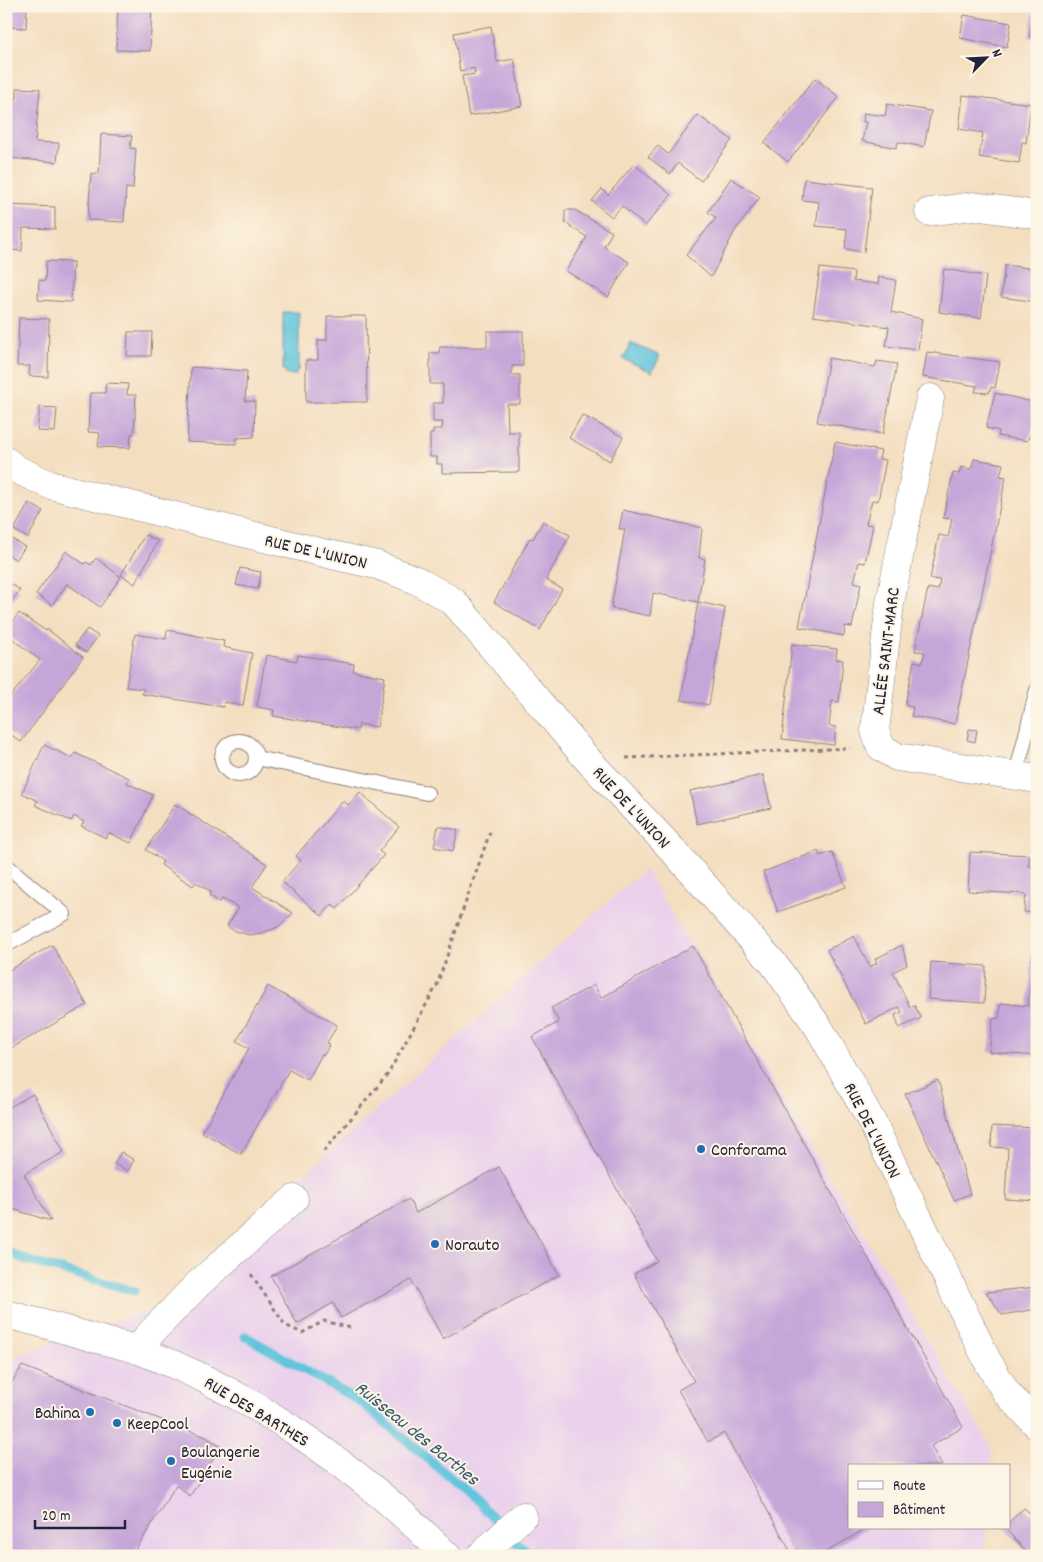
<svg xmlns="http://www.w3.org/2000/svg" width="1043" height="1562" font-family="Dekko,sans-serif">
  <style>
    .built { fill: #ead1ec }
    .water { fill: #5fc4dc; stroke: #40738c }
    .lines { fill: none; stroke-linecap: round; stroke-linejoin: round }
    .stream { stroke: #5fc4dc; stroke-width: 9 }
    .building { fill: #c5a6d9 }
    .service-casing { stroke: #8b807e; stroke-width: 16 }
    .minor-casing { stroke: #8b807e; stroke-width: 29 }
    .tertiary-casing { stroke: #8b807e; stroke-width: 29 }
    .path { stroke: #8b807e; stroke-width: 3; stroke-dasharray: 4 4; stroke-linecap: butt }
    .service { stroke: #fff; stroke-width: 14 }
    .minor { stroke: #fff; stroke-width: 28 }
    .tertiary { stroke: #fff; stroke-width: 28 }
    .poi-dot { fill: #1f6fb2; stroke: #fcf5e5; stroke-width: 2 }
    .labels { text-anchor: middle; stroke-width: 4; stroke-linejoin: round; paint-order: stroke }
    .street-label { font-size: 18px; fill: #22223b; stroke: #fcf5e5 }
    .poi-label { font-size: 18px; fill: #22223b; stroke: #fcf5e5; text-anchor: start }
    .water-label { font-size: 19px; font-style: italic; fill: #375b73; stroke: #fcf5e5 }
  </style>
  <rect width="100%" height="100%" fill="#fcf5e5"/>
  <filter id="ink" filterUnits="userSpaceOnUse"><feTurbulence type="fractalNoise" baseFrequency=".02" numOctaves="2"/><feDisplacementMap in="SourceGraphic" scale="10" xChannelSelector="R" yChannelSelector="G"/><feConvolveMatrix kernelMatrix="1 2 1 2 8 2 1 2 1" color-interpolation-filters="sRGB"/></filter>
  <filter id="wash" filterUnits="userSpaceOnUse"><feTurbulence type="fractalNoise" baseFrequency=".0096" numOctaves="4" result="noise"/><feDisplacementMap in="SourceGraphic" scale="20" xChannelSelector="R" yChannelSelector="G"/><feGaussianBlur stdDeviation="1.12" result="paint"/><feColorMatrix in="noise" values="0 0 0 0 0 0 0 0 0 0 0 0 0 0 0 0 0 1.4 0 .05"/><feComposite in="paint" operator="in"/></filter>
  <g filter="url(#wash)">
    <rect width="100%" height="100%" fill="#f4dec0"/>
    <!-- built -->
    <path class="built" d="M645,869L992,1448L990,1466H849V1528H986L984,1556H6V1359L156,1307Z"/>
    <!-- water -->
    <g class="water">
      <path d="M283,312H299V370L296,371V375H286L285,370H283Z"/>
      <path d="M631,343L660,356L652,372L623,359Z"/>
    </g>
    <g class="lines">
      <!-- stream -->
      <g class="stream">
        <path d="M6,1251L29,1261L134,1291"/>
        <path d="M245,1336L361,1402L474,1498L530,1556"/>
      </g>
    </g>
    <g id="blocks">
      <!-- building -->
      <g class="building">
        <path d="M6,6H27L26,28L6,27Z"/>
        <path d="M118,6H152L150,51L116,50Z"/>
        <path d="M1035,6H1037V38L1029,37Z"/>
        <path d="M964,15L1011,23L1007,47L960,38Z"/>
        <path d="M491,26L497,62L514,59L522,106L469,116L462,76L475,74L474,68L460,71L454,33Z"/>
        <path d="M815,78L839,97L788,162L764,143Z"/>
        <path d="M17,88L40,89L35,142L59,143L57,162L6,158V98H17Z"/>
        <path d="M963,95L1031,104L1026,143L1022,142L1019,163L979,157L983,133L959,129Z"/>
        <path d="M887,104L931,111L924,147L898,142L896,148L862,141L866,122H863L864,113L885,116Z"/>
        <path d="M698,115L732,140L701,181L678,163L670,174L648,157L658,146L668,154Z"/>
        <path d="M101,134L132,136L130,148L136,149L133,189L126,188L124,222L88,220L91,173L99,174Z"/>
        <path d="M634,164L671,195L645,226L622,206L612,217L592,201L602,189L608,195Z"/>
        <path d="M731,178L760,197L735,231L711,277L686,255L716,218L708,212Z"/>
        <path d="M804,179L872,187L864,252L845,249L847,229L816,226L819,202L802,200Z"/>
        <path d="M6,205L55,207V229L23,228L22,251L6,250Z"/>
        <path d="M565,210H575L612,232L604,247L629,262L608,297L566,271L587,237L565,223Z"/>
        <path d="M46,261L73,262L71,302L38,300L39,280L45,281Z"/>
        <path d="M1005,265L1037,269V302L1001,297Z"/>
        <path d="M820,268L854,272L853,281L878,284L879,277L896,280L891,312L922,319L918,350L886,346L889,327L813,316Z"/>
        <path d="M944,269L986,276L981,318L939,312Z"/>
        <path d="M327,316H366L367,402H306V360H318V340H327Z"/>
        <path d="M19,318L49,319L48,377L29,376L30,366H17Z"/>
        <path d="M487,331H523V366H512V375H520V404H507L508,432H519V472L442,473V464H437V457H430V434H433V429H442L443,422H433V403H443V384H430V353H439L440,347H487Z"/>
        <path d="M128,332H152L151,356H127Z"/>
        <path d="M927,352L1000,362L995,388L991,387L989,393L975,392L977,386L923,377Z"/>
        <path d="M829,358L875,367L877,361L897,364L883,434L817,422Z"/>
        <path d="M191,367L247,371L245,401H255L254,437L237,438L236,444L187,442Z"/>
        <path d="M106,383L128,384L127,395H136L134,434H131L130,448L98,447L100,433L88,432L90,393H105Z"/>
        <path d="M995,393L1037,403V427H1034L1027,441L998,436L999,431L986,428Z"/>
        <path d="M40,407L57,408L55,432L37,431Z"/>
        <path d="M582,415L623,437L610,461L569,438Z"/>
        <path d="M835,442L881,451L879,459L886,460L878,501L872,500L866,524L873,525L865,563L859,562L854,582L861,584L852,627L845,626L844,636L799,627Z"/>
        <path d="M974,459L1003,464L1000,476L1006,477L955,724L911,716L913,707L905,705L914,661L922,663L925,652L915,651L928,588L938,590L940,580L930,579L939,535L948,537L952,519L943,518L953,473L959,474L961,467L971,469Z"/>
        <path d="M29,503L43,511L28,538L14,530Z"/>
        <path d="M623,510L702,528L699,558L705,559L698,602L725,608L709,705L681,700L698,602L653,593L650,616L611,608L625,529H619Z"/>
        <path d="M543,521L570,535L546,580L562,589L540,630L494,602L530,538L533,539Z"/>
        <path d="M6,535L25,547L16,560L6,553Z"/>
        <path d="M145,535L158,541L135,584L121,575Z"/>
        <path d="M66,551L84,564L86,562L91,565L96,558L121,577L100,607L67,584L52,605L36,594Z"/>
        <path d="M240,568L261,572L258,589L236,585Z"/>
        <path d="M11,584L20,590L6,609V585L9,587Z"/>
        <path d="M19,613L46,631L47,629L83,657L21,742L6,731V720L10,714L6,711V702L40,660L6,634V630Z"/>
        <path d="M87,629L98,636L86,653L75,645Z"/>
        <path d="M167,630L224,641L223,647L252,653L243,706L224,702L223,707L142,694L144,689L126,687L135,634L166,639Z"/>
        <path d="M792,644L837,649L836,659L843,660L839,702L832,701L829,726L836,727L834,745L782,739Z"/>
        <path d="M266,655L297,661L298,655L354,664L353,671L385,677L377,727L359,724L358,730L286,718L273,716L274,710L257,707Z"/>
        <path d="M969,729L977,730L975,742L967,740Z"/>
        <path d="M44,745L72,758L75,753L90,760L129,778L127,783L153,795L131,843L109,833L106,838L81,826L84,822L74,816L71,821L35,805L38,801L22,793Z"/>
        <path d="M763,775L771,808L697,824L690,791Z"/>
        <path d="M360,792L399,827L379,851L384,855L337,909L332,904L322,916L282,882L301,860L296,856L336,809L343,801L348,805Z"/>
        <path d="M175,804L267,864L252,887L293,913L278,927L262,933L249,935L233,930L227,926L239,908L222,899L219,902L209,895L211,892L196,882L193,886L161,865L163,861L146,850Z"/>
        <path d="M438,826L458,830L453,851L434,847Z"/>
        <path d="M818,851L820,856L832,852L846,887L778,912L763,872Z"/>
        <path d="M970,852L1030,855L1028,866L1037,867V913L1024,912L1026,894L968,891Z"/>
        <path d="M854,936L870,967L877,963L875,959L902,945L907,965L893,972L910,1007L914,1005L921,1018L899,1028L895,1015L902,1012L899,1007L866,1024L827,950Z"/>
        <path d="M52,945L87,1005L6,1051V972Z"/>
        <path d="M693,946L963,1427L931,1446L942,1466H849V1528H867L819,1556H793L724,1433L708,1442L678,1390L694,1381L634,1274L657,1261L532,1037L559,1022L551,1008L594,985L601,998Z"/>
        <path d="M1033,947H1037V1056L989,1052L993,1019L999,1018L1001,1003L1028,1006Z"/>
        <path d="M931,962L986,966L984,1003L928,999Z"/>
        <path d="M268,986L337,1025L327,1043L330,1044L324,1055L322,1054L308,1080L289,1070L241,1154L202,1132L249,1048L237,1041Z"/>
        <path d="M938,1080L970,1194L954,1200L905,1094Z"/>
        <path d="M33,1094L64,1152L24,1174L51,1221L6,1207V1109Z"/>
        <path d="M992,1126L1037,1128V1201L1005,1199L1008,1148L991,1147Z"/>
        <path d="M121,1152L134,1160L128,1171L114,1164Z"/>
        <path d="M499,1167L559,1275L443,1339L411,1280L341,1318L333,1303L297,1324L271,1276L409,1199L416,1213Z"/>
        <path d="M1037,1287V1309L1002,1315L986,1292Z"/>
        <path d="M22,1366L206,1437L221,1447L190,1496L176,1485L133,1554L136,1556H6V1391Z"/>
        <path d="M1024,1508L1031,1514L1037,1509V1556H1030L1005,1528H1009V1522Z"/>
      </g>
    </g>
  </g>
  <g filter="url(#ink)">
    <use href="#blocks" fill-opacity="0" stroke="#8b807e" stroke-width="1"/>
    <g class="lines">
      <defs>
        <g id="service">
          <circle cx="239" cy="758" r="17"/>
          <path d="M256,758L427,793"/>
          <path d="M1016,775L1037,690"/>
          <path d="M6,865L64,914L6,945"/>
        </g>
        <g id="minor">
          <path d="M929,212L973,206L1037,215"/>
          <path d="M930,398L890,603L875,731L881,747L897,757L1037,779"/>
          <path d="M6,461L16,469L50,485L328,554L377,565L416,580L453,601L588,760L669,846L773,963L819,1028L871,1120L987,1360L1006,1392L1037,1425"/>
          <path d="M140,1350L147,1337L198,1284L294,1199"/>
          <path d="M480,1556L523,1516"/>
        </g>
        <path id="tertiary" d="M6,1314C37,1322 67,1330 97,1339C112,1343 127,1346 141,1351C256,1395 361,1470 447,1556"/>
      </defs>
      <!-- service casing -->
      <use href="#service" class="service-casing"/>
      <!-- minor casing -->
      <use href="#minor" class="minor-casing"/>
      <!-- tertiary casing -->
      <use href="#tertiary" class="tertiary-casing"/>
      <!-- path -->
      <g class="path">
        <path d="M626,758L850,748"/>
        <path d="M324,1151L388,1074L437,985L491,829"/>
        <path d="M251,1274L285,1325L302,1333L324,1321L351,1328"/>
      </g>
      <!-- service -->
      <use href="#service" class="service"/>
      <!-- minor -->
      <use href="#minor" class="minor"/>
      <!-- tertiary -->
      <use href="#tertiary" class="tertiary"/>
    </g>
  </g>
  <!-- markers -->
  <g class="poi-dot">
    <circle cx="701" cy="1149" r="5"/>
    <circle cx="435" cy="1244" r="5"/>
    <circle cx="90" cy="1412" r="5"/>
    <circle cx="117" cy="1423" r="5"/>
    <circle cx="171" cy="1461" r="5"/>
  </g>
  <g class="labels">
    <!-- street labels -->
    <g class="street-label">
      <text transform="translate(316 551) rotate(13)" y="6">RUE DE L'UNION</text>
      <text transform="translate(885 651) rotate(-83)" y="6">ALLÉE SAINT-MARC</text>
      <text transform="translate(632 807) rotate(47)" y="6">RUE DE L'UNION</text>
      <text transform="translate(873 1130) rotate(63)" y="6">RUE DE L'UNION</text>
      <text transform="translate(257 1411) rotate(31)" y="6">RUE DES BARTHES</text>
    </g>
    <!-- poi labels -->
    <g class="poi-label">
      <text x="711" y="1155">Conforama</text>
      <text x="445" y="1250">Norauto</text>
      <text x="80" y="1418" text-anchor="end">Bahina</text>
      <text x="127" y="1429">KeepCool</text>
      <text x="181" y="1457">Boulangerie<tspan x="181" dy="21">Eugénie</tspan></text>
    </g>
    <!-- water labels -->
    <g class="water-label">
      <text transform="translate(418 1432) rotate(39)" y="7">Ruisseau des Barthes</text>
    </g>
  </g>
  <!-- margin -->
  <rect width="1043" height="1562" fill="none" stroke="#fcf5e5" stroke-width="25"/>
  <!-- legend -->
  <rect x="848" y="1464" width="162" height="65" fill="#fcf5e5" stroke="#a5a1a1"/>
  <rect x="858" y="1481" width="25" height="8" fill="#ffffff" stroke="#a5a1a1"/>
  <text x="893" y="1490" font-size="15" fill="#22223b">Route</text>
  <rect x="858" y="1502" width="25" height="15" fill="#c5a6d9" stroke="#a5a1a1"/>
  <text x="893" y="1514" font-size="15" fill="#22223b">Bâtiment</text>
  <!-- north arrow -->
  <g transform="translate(986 58) rotate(66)" stroke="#fcf5e5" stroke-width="4" paint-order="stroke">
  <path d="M0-4L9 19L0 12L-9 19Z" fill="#22223b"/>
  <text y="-8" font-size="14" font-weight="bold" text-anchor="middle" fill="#22223b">N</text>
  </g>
  <!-- scale -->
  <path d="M35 1520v8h90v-8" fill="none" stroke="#22223b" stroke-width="2.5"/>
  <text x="42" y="1520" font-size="15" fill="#22223b" stroke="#fcf5e5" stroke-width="4" paint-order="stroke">20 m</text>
</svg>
